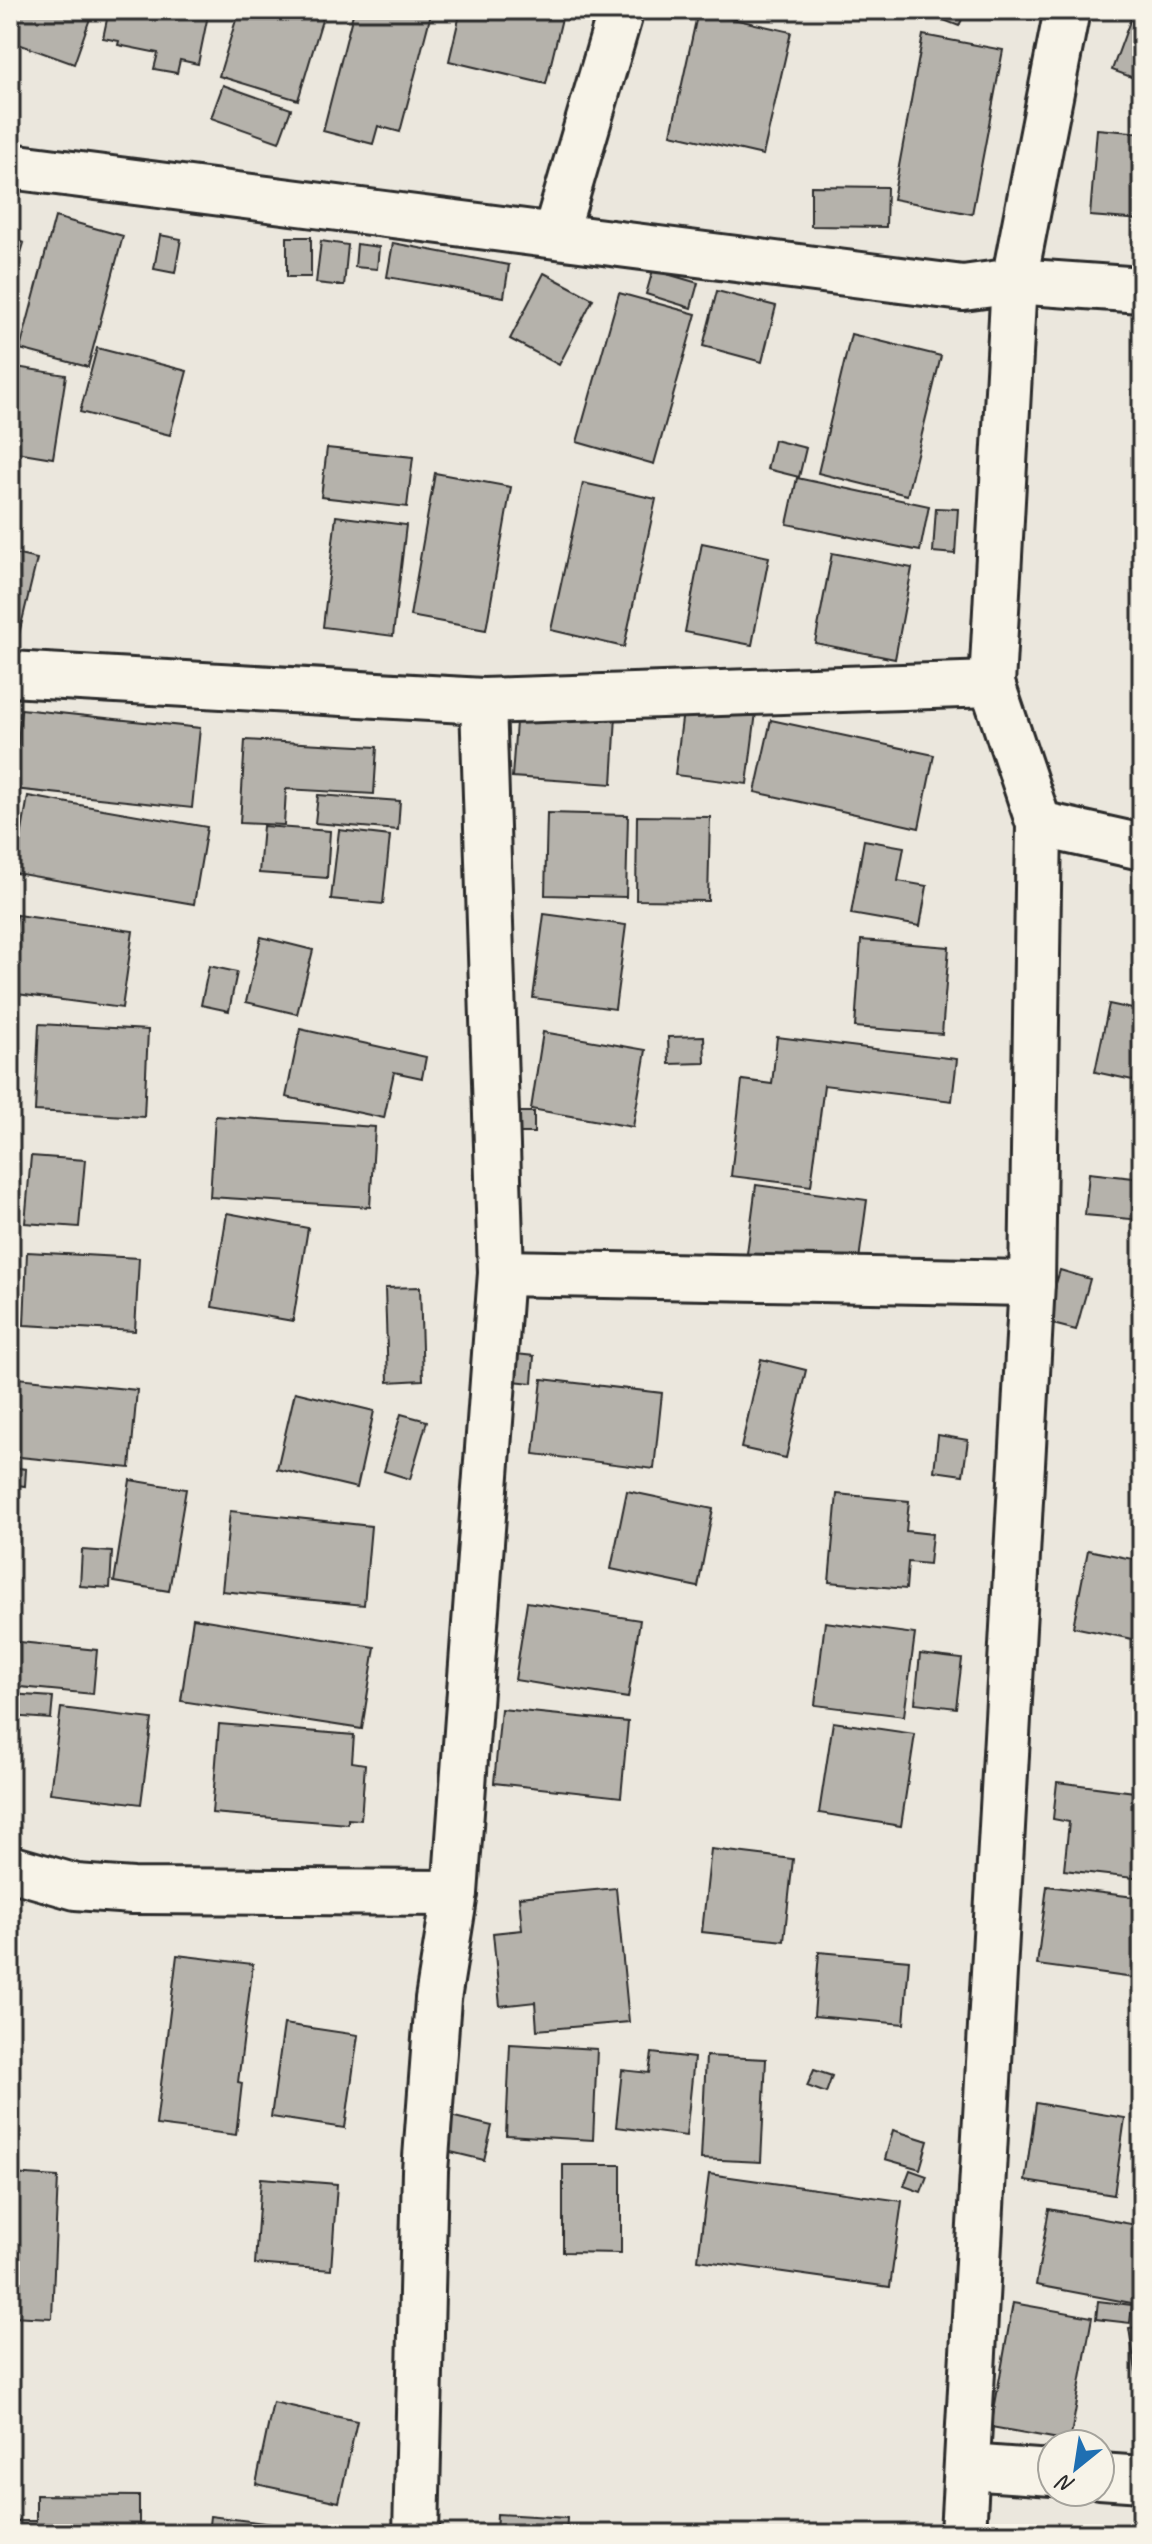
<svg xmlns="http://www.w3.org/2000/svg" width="1152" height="2544" font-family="Caveat,sans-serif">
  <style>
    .building { fill: #b5b2ab; stroke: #2b2b2b; stroke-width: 2 }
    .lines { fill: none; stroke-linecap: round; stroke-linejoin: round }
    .minor-casing { stroke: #2b2b2b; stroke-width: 50 }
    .minor { stroke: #f7f3e8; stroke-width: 44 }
  </style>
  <rect width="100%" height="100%" fill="#ebe7dd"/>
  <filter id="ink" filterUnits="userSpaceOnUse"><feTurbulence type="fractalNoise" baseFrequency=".0125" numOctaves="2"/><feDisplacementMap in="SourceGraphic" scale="16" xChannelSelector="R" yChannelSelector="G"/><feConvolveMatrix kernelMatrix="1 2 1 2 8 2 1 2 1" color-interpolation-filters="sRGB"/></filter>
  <g filter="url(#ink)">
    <!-- building -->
    <g class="building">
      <path d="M10,10H93L74,64L10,41Z"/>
      <path d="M109,10H209L198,64L180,60L177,73L154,69L158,53L118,45L119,41L103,38Z"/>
      <path d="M239,10H325L298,100L219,76Z"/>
      <path d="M354,10H432L400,132L378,126L373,144L323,131Z"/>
      <path d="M461,10H564L546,84L449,61Z"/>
      <path d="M918,10H966L959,26Z"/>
      <path d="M1134,10H1142V81L1112,70Z"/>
      <path d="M698,11L791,32L763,155L671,134Z"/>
      <path d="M923,35L1003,50L972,214L893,199Z"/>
      <path d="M223,85L291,109L279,142L211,118Z"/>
      <path d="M1097,129L1142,133V220L1090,216Z"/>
      <path d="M811,186L887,187L886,227L811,226Z"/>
      <path d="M55,217L123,236L88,367L20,349Z"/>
      <path d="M160,235L181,239L175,273L154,269Z"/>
      <rect x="287" y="237" width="24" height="40"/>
      <path d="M10,239L24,243L10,290Z"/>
      <path d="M321,241L348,245L344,286L316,283Z"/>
      <path d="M393,243L509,265L504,297L387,277Z"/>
      <path d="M357,244L379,247L377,269L355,267Z"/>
      <path d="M653,270L698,283L691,308L646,294Z"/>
      <path d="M544,273L593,299L559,365L510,339Z"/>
      <path d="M717,291L776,306L762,362L703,346Z"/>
      <path d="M619,293L696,314L654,464L577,442Z"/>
      <path d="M851,334L941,356L907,495L818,473Z"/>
      <path d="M97,348L187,371L170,435L80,412Z"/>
      <path d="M10,366L66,375L53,458L10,451Z"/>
      <path d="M774,440L806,448L799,477L767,469Z"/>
      <path d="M327,448L413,457L407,507L321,497Z"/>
      <path d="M435,473L511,487L486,630L410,616Z"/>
      <path d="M797,478L929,506L920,551L787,524Z"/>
      <path d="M583,483L656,499L624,647L551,630Z"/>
      <path d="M936,508L958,509L955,554L933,552Z"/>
      <path d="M336,516L406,525L393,636L323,627Z"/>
      <path d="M702,543L769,557L752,645L685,632Z"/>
      <path d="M10,553L37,559L18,638L10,636Z"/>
      <path d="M832,553L912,568L895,659L815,643Z"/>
      <path d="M684,703L756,712L747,784L675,775Z"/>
      <path d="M517,708L616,716L612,784L512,777Z"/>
      <path d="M21,709L200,728L192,808L14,789Z"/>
      <path d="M771,720L934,755L919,828L755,792Z"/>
      <path d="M245,740L377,747L374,794L286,789L284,825L240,823Z"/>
      <path d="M318,795L400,801L398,830L315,823Z"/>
      <path d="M28,796L207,827L194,904L15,873Z"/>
      <path d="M547,813L628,815L626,897L545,895Z"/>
      <path d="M637,816L710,817L708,901L636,900Z"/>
      <path d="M263,826L330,831L327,878L259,873Z"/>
      <path d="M339,830L390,836L383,904L331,899Z"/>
      <path d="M864,840L904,847L898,881L927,886L920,926L851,914Z"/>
      <path d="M544,914L626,925L615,1009L533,998Z"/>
      <path d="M17,915L133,931L122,1008L10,993V963Z"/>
      <path d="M261,937L313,950L297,1014L246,1002Z"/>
      <path d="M861,940L949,947L942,1034L855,1027Z"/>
      <path d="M209,966L237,972L229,1011L201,1005Z"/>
      <path d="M1109,1004L1142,1011V1082L1095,1072Z"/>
      <path d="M39,1024L148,1030L144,1117L35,1111Z"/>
      <path d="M300,1029L426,1057L422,1078L394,1072L384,1118L286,1097Z"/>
      <path d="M543,1032L646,1050L633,1127L531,1109Z"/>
      <path d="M704,1036L705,1063L669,1064L668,1037Z"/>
      <path d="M777,1037L957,1059L952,1101L824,1085L811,1186L731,1176L742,1080L772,1084Z"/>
      <rect x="510" y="1112" width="24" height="21"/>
      <path d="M215,1116L375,1127L370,1207L210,1197Z"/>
      <path d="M31,1156L85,1160L79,1227L25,1223Z"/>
      <path d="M1089,1173L1142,1179V1220L1085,1215Z"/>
      <path d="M756,1185L867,1200L857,1275L746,1261Z"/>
      <path d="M227,1213L308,1228L293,1321L212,1307Z"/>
      <path d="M27,1252L139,1258L135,1331L24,1325Z"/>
      <path d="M1060,1270L1090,1279L1076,1330L1045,1322Z"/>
      <path d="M420,1287L423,1380L388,1382L385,1288Z"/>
      <path d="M516,1354L534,1356L532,1383L513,1381Z"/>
      <path d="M761,1359L806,1370L786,1458L741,1448Z"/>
      <path d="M17,1378L137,1390L130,1468L10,1456Z"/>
      <path d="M542,1379L662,1393L654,1469L534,1454Z"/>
      <path d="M295,1392L374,1411L357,1488L277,1469Z"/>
      <path d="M401,1414L427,1421L410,1479L384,1471Z"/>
      <path d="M938,1435L968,1440L963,1475L934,1471Z"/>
      <path d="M10,1467L26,1469L25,1486L10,1484Z"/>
      <path d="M130,1480L186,1489L169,1591L114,1582Z"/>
      <path d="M627,1491L713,1509L698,1587L611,1569Z"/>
      <path d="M837,1494L909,1501L906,1531L932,1534L929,1564L908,1562L906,1589L829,1582Z"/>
      <path d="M230,1511L371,1526L364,1605L222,1591Z"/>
      <path d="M82,1550L112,1552L110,1588L80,1586Z"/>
      <path d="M1088,1550L1142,1561V1641L1073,1627Z"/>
      <path d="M527,1602L640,1620L628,1698L515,1680Z"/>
      <path d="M193,1618L375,1647L362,1729L181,1701Z"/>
      <path d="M825,1622L915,1634L904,1716L815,1705Z"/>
      <path d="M10,1641L97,1650L93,1694L10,1686Z"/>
      <path d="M920,1654L962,1659L956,1708L915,1703Z"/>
      <path d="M10,1694L53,1697L51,1719L10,1716Z"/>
      <path d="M61,1708L152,1719L141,1804L50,1793Z"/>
      <path d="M501,1709L628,1722L621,1797L494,1783Z"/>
      <path d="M833,1722L915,1734L901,1826L819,1813Z"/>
      <path d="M219,1724L354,1735L352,1762L365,1764L361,1820L348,1819V1824L212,1813Z"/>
      <path d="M1057,1782L1142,1793V1879L1064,1870L1069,1822L1053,1819Z"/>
      <path d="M711,1849L793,1859L784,1941L702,1932Z"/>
      <path d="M1047,1886L1142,1898V1979L1037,1965Z"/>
      <path d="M616,1888L629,2022L537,2030L535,2002L500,2006L493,1933L522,1930L519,1897Z"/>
      <path d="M819,1952L909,1960L904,2024L814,2016Z"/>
      <path d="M177,1955L253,1964L238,2082L242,2083L236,2135L156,2125Z"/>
      <path d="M1142,2013V2097L1136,2096Z"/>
      <path d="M284,2024L358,2035L345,2128L271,2117Z"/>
      <path d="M510,2044L597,2049L593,2140L506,2135Z"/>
      <path d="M652,2053L694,2058L686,2136L616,2127L622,2070L649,2073Z"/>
      <path d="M706,2056L766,2059L761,2162L701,2159Z"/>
      <path d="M814,2070L832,2076L826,2093L807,2086Z"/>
      <path d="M1036,2103L1125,2118L1114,2195L1025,2181Z"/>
      <path d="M442,2114L492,2126L484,2160L434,2148Z"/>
      <path d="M893,2130L928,2141L920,2169L885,2159Z"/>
      <path d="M563,2165H621V2253L563,2252Z"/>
      <path d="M910,2170L927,2176L921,2192L904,2186Z"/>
      <path d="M10,2174L58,2177L52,2318L10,2316Z"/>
      <path d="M709,2174L902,2201L890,2287L698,2260Z"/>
      <path d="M261,2178L337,2184L331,2270L255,2264Z"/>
      <path d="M1049,2209L1142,2226V2305L1036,2285Z"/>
      <path d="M1098,2301L1132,2305L1130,2323L1096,2319Z"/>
      <path d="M1013,2303L1092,2317L1070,2441L991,2427Z"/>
      <path d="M1142,2326V2410L1129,2328Z"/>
      <path d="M273,2402L357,2421L339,2502L256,2484Z"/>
      <path d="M36,2495L139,2496V2534H14V2521H36Z"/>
      <path d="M497,2514L567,2518L566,2534H496Z"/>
      <path d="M210,2516L350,2534H208Z"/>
    </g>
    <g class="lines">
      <defs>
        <g id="minor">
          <path d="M10,166L963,288L1014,281L1142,290"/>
          <path d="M555,235L621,10"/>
          <path d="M10,674L483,701L992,684"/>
          <path d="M1039,824L1142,847"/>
          <path d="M501,1273L1032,1283"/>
          <path d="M10,1868L76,1887L133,1891L455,1893"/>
          <path d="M968,2467L1052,2473"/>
          <path d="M1100,2476L1142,2479"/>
          <path d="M416,2534L425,2171L438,1999L455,1893L501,1273L483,701"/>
          <path d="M963,2534L1032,1283L1039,824L992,684L1014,281L1067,10"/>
        </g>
      </defs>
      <!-- minor casing -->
      <use href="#minor" class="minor-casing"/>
      <!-- minor -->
      <use href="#minor" class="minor"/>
    </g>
  </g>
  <!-- margin -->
  <rect width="1152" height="2544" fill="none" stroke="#f7f3e8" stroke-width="40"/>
  <rect x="20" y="20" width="1112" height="2504" fill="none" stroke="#2b2b2b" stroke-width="3" filter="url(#ink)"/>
  <!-- north arrow -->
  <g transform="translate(1076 2468) rotate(210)"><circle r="38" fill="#f7f3e8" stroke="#a5a39c" stroke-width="2"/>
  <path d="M0-6L14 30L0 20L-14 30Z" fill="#1f6fb2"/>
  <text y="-12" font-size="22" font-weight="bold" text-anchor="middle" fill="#2b2b2b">N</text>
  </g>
</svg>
